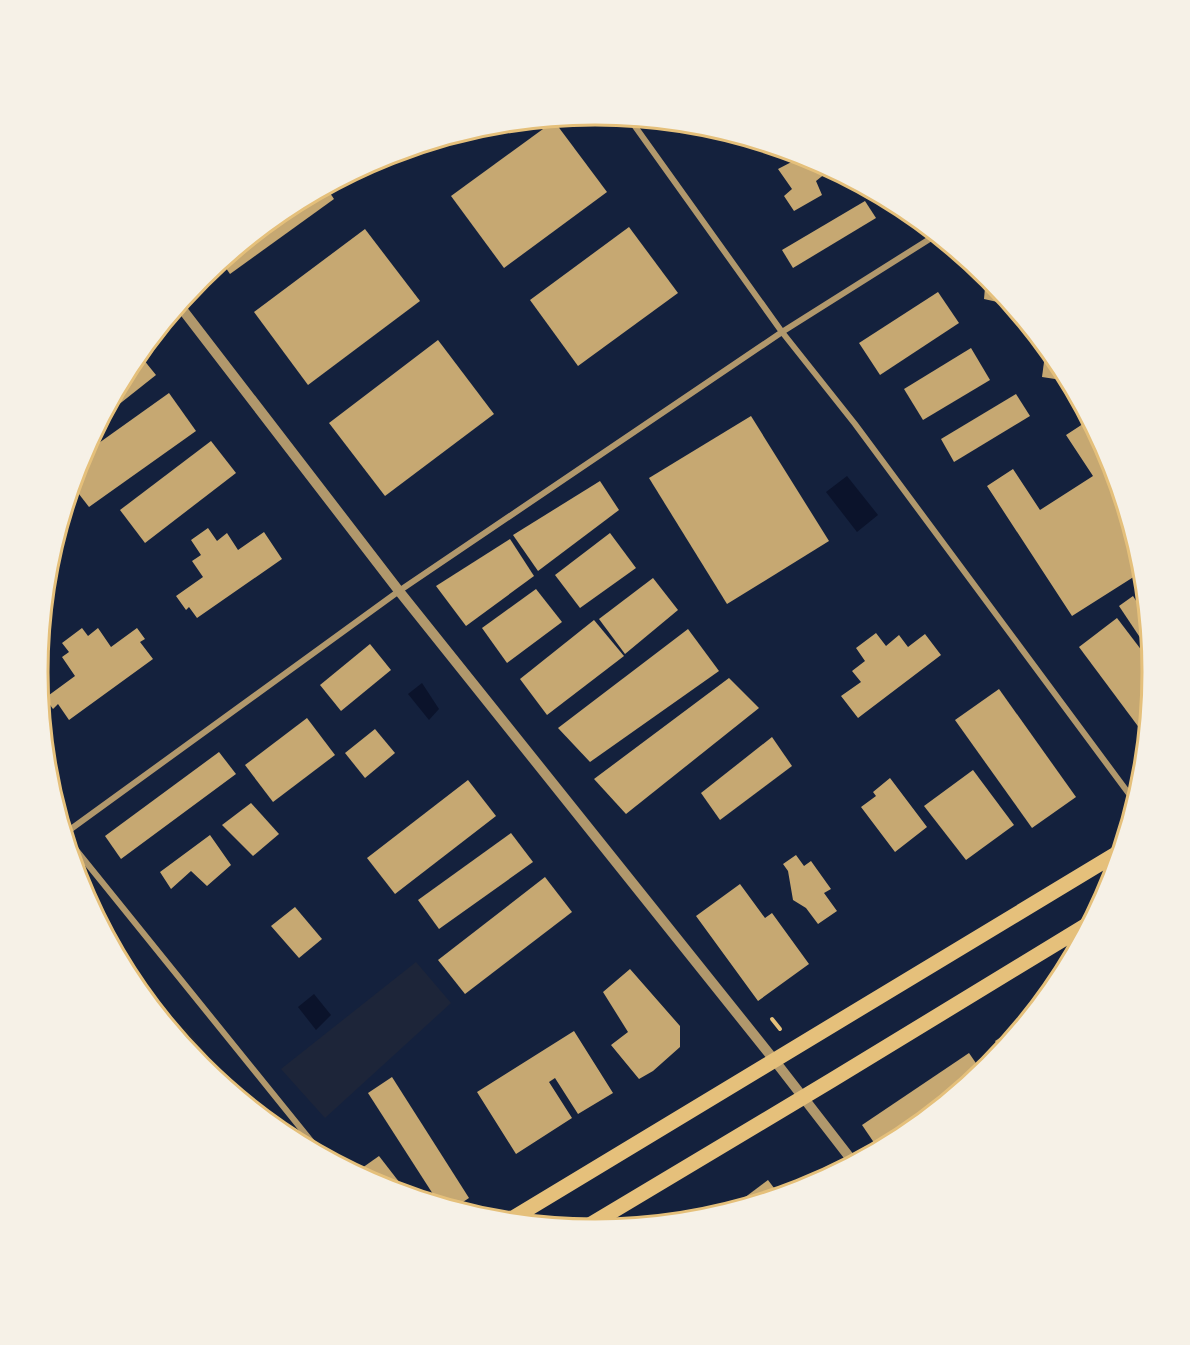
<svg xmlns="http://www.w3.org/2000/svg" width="1190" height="1345" font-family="'Noto Serif',serif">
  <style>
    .green { fill: #1d2539 }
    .water { fill: #0b132b }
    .building { fill: #c6a872 }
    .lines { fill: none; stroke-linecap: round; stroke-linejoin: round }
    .path { stroke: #e5c07b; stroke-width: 4 }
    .minor { stroke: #b1986c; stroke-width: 6 }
    .tertiary { stroke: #b1986c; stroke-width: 10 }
    .primary { stroke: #e5c07b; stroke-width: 15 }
    .rim { fill: none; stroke: #e5c07b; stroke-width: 3 }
  </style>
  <rect width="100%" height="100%" fill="#14213d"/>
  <!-- green -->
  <g class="green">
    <path d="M87,899L118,937L109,941Z"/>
    <path d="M416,962L451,1003L325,1118L281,1069Z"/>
    <path d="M186,1028L241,1099L201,1066L175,1035Z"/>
  </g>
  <!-- water -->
  <g class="water">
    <path d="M847,476L878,515L857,532L826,492Z"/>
    <path d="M422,683L439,709L429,720L408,694Z"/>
    <path d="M314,994L331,1015L316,1030L298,1007Z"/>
  </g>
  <!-- building -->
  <g class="building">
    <path d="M554,121L607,192L504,268L451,196Z"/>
    <path d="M803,156L831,169L816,181L822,195L794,211L784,196L792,189L778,169Z"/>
    <path d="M845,177L860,185L853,190Z"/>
    <path d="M326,187L334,199L230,274L221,261L286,209Z"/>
    <path d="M865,201L876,218L793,268L782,250Z"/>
    <path d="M629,227L678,293L578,366L530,300Z"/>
    <path d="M365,229L420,301L308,385L254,312Z"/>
    <path d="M986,276L989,279L1011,305L984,299Z"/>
    <path d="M938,292L959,323L880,375L859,343Z"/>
    <path d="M438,340L494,414L385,496L329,423Z"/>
    <path d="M1046,347L1059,363L1068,381L1042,377Z"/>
    <path d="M971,348L990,380L923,420L904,389Z"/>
    <path d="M139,354L156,375L103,417L132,362Z"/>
    <path d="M169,393L196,431L89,507L72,485L82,455Z"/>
    <path d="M1016,394L1030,416L954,462L941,439Z"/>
    <path d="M751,416L829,541L727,604L649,478Z"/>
    <path d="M1089,420L1110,459L1142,564L1143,571L1072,616L987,486L1013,469L1040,510L1093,476L1066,435Z"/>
    <path d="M211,441L236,473L145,543L120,510Z"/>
    <path d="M600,481L619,510L538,571L513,535Z"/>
    <path d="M208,528L217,541L227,533L238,550L264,532L282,559L197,618L189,607L186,610L176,596L203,577L192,561L201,555L191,540Z"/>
    <path d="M610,533L636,568L580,608L555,575Z"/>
    <path d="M510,539L534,576L466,626L436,586Z"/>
    <path d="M653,578L678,610L625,654L599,619Z"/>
    <path d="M536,589L562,622L507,663L482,628Z"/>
    <path d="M1133,596L1147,618L1149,642L1145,645L1119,606Z"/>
    <path d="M1117,618L1152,664V673L1146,737L1079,647Z"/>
    <path d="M594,620L624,656L547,715L520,679Z"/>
    <path d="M82,628L88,636L98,628L111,647L137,628L145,639L140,642L153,659L69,720L58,704L53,709L45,698L75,676L62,657L69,652L62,643Z"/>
    <path d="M688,629L719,671L590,762L558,728Z"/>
    <path d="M876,633L886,646L899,635L908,647L925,634L941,655L858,718L841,696L861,682L852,671L865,661L856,648Z"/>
    <path d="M370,644L391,670L341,711L320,685Z"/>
    <path d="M729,678L759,708L626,814L594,779Z"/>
    <path d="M999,689L1076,797L1032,828L955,720Z"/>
    <path d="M307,718L335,755L273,802L245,765Z"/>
    <path d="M375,729L395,753L365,778L345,753Z"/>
    <path d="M772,737L792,766L720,820L701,793Z"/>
    <path d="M219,752L236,774L121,859L105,836Z"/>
    <path d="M973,770L1014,825L966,860L924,806Z"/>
    <path d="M890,778L927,827L895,852L861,807L876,796L873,792Z"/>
    <path d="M468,780L496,816L395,894L367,858Z"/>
    <path d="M251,803L279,834L253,856L222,825Z"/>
    <path d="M511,833L533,862L439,929L418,900Z"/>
    <path d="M210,835L231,865L207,886L191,871L171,889L160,872Z"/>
    <path d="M796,855L804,866L811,861L831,889L824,893L837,911L818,924L806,908L793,900L788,871L783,864Z"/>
    <path d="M545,877L572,912L465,994L438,960Z"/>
    <path d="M740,884L765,918L772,913L809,964L758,1001L696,916Z"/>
    <path d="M295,907L322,939L299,958L271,926Z"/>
    <path d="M630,969L680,1026V1047L653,1071L639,1079L611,1045L628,1032L603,992Z"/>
    <path d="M1025,1022H1026L1002,1052L995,1041Z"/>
    <path d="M574,1031L613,1093L578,1114L555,1078L549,1082L572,1118L516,1154L477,1092Z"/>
    <path d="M969,1053L982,1072L904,1136L879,1150L862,1125Z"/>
    <path d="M392,1077L469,1198L452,1209L440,1205L368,1093Z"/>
    <path d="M379,1156L410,1196L381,1187L374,1183L362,1168Z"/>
    <path d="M768,1180L780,1196L724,1213Z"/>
  </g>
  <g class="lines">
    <!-- path -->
    <path class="path" d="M772,1019L780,1029"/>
    <!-- minor -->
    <g class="minor">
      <path d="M629,118L782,332L855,424L1135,802"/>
      <path d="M64,834L399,591L782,332L936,235"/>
      <path d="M64,835L324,1157"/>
    </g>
    <!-- tertiary -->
    <path class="tertiary" d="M179,305L399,591L775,1061L854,1163"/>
    <!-- primary -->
    <g class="primary">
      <path d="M508,1221L1121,851"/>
      <path d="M583,1229L832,1080L1090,923"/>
    </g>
  </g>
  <!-- crop -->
  <path d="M0 0H1190V1345H0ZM48 672a547 547 0 1 1 1094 0a547 547 0 1 1-1094 0Z" fill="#f6f1e7" fill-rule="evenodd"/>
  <path class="rim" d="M48 672a547 547 0 1 1 1094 0a547 547 0 1 1-1094 0Z"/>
</svg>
